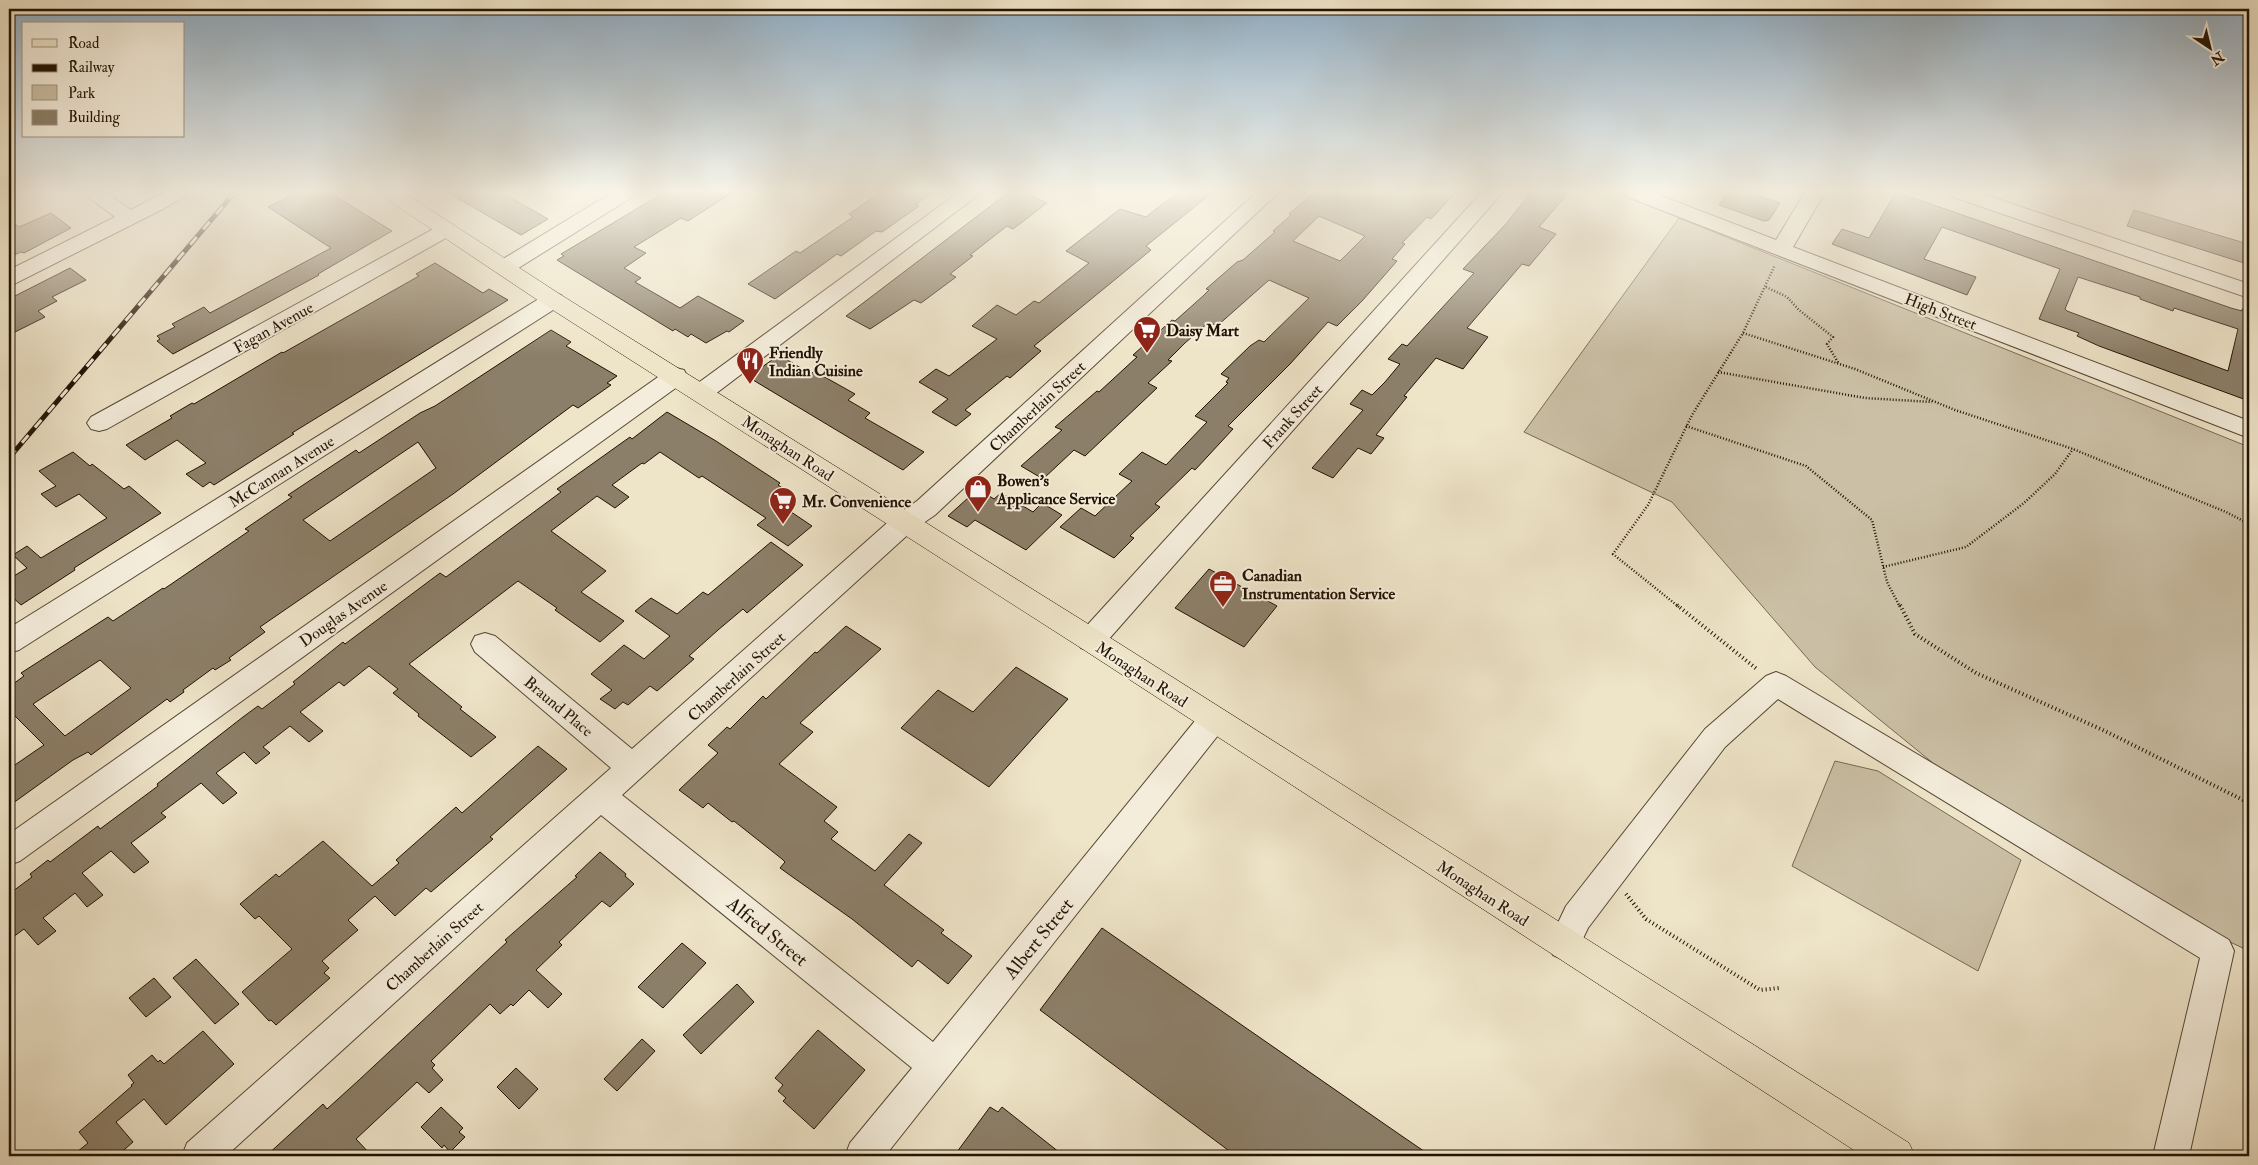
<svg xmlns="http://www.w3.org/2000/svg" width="2258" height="1165" font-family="'IM FELL Double Pica',serif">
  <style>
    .green { fill: #cbc0a6; stroke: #766954 }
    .building { fill: #8c7f69; stroke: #221202; fill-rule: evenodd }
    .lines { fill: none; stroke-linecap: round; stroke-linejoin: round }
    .minor-casing { stroke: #554634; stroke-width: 2 }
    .major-casing { stroke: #221202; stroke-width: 1 }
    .path-far1 { stroke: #221202; stroke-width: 2.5; stroke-dasharray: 1 2; stroke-linecap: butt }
    .path { stroke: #221202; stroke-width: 4; stroke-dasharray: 1 3; stroke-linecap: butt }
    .minor { fill: #f4eddb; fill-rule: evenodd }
    .major { fill: #eee4c8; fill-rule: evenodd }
    .rail-casing { stroke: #221202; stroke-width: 5 }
    .rail { stroke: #f4eddb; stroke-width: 3; stroke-dasharray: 10; stroke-linecap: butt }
    .labels { text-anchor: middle; stroke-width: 4; stroke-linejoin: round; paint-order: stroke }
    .street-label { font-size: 16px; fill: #221202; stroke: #f4eddb }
    .poi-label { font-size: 16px; font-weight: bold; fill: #221202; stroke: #f4eddb; text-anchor: start }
    .near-street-label { font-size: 19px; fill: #221202; stroke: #f4eddb }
  </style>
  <rect width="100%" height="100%" fill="#eee4c8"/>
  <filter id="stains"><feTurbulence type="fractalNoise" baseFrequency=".004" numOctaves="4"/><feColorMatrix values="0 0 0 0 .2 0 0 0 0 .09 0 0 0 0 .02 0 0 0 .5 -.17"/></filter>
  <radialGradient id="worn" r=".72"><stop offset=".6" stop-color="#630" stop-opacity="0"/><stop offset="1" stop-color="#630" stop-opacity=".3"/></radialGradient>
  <!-- green -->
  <g class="green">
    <path d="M1679,218L2249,447V951L2226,940L1944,772L1815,667L1672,502L1524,432Z"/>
    <path d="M1835,761L1878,771L2021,860L1978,971L1792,866Z"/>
  </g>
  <!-- building -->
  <g class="building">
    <path d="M298,192H329L392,231L318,274L319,275L173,354L157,341L160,339L157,336L175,327L172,324L204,307L210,313L331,248L268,207Z"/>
    <path d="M447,192H501L548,219L521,235Z"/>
    <path d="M665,192H733L688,221L681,218L634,247L646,253L624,268L641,278L635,282L680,308L698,296L744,321L729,332L727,331L706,343L691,334L688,337L675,329L673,331L557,260L564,256L561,254Z"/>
    <path d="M881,192H933L916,204L919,206L882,232L876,231L841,256L837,254L775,299L748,284L796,251L800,253L853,217L849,214Z"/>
    <path d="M1009,192H1023L1047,203L1013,229L1007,226L970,255L973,256L950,274L956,277L921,303L914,300L870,329L846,316Z"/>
    <path d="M1178,192H1213L1146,246L1151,250L1034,346L1041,351L1010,378L1007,376L965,410L971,414L956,426L932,412L948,399L919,382L936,369L949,376L997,339L972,326L997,305L1016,315L1034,301L1039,303L1089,263L1066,251L1120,209L1146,217Z"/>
    <path d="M1315,192H1456L1431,219L1427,217L1402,243L1405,244L1392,259L1397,261L1362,301L1337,326L1328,322L1290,364L1228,426L1233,429L1195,470L1192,468L1155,504L1160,507L1130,536L1134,538L1114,558L1060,527L1081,508L1095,516L1132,481L1119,474L1142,452L1166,465L1207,422L1195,416L1228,383L1226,382L1229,378L1221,374L1250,346L1259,340L1264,342L1309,298L1269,280L1217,326L1209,322L1185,343L1168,360L1172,361L1148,383L1157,388L1085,456L1074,450L1043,479L1021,466L1062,430L1055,427L1097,391L1099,392L1137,357L1133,355L1172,320L1175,321L1203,296L1209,290L1206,289L1237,262L1243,260L1275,232L1273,231L1291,215L1289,214ZM1319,216L1365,236L1340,261L1293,241Z"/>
    <path d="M1531,192H1569L1539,227L1556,234L1529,266L1522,264L1467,328L1488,337L1463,369L1436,358L1404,396L1407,397L1376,435L1384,438L1371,454L1358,448L1333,478L1312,468L1363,410L1350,404L1362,390L1372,395L1385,382L1400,364L1388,359L1402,344L1407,346L1474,273L1463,269L1506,224Z"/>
    <path d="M1728,192H1748L1780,203L1769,220L1764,221L1719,205Z"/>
    <path d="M1896,192L2231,308L2242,311V309L2249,310V401L2099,346L2077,336L2079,333L2039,319L2060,269L1942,227L1924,259L1976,277L1967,295L1832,244L1842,229L1869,238ZM2078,277L2140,297V299L2173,311L2174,308L2238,329L2228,371L2067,311L2065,309Z"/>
    <path d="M2134,210L2248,244L2244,263L2127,226Z"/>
    <path d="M51,213L71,228L24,253L21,252L9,257V219L19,227Z"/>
    <path d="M435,263L483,293L489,289L508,300L292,433L294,434L214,485L210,482L203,487L186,474L206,463L177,440L145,460L126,445L172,418L170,416L192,403L194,404L282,352L283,353L419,276L416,274Z"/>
    <path d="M70,268L86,280L52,297L57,301L38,311L45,317L9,335V299Z"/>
    <path d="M551,330L571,342L566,346L617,376L607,383L611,385L578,408L573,405L453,494L260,627L265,632L229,658L231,660L215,670L213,668L183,690L184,692L170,702L167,699L91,755L88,752L73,760L9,806V769L44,745L9,710V687L24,676L21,673L108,617L113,621L163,588L164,589L249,531L245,529L292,497L288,495L356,450L359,453L420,413L435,406ZM418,442L436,468L330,541L303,520ZM100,660L131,688L65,736L33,704Z"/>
    <path d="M779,355L811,374L814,371L855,394L848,400L870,413L865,418L924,452L903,470L748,377Z"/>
    <path d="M667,412L716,441L780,483L778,485L784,489L772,499L812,526L788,546L757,525L766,518L702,476L699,478L660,452L644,464L642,463L612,485L629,497L615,508L597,496L551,531L606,571L581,592L624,621L600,642L555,610L557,608L518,581L409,664L462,707L460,709L496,737L471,757L418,716L419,714L393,693L398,689L369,666L344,686L339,682L300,712L323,731L309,742L290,726L263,747L270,753L256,764L244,752L216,773L237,793L223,804L201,783L161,813L166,817L131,843L149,862L134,873L111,851L82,873L103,895L87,907L75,893L43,918L56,931L38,945L24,929L9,940V894L32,877L30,874L48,860L50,862L98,826L100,829L158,786L157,784L243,717L258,706L262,709L295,684L293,682L343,642L345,644L440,573L446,577L561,492L557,489L630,437L632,439Z"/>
    <path d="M73,452L90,466L92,464L124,489L129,486L161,513L74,568L75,570L21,605L9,594V579L27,568L13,555L27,546L41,558L107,518L79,494L56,507L41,494L56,486L39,471Z"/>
    <path d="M978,489L994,499L1001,493L1033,512L1042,503L1062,515L1026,550L975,520L967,527L948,516Z"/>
    <path d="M771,542L803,565L747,613L743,609L718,630L689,656L694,659L657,691L650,686L628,705L623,702L615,709L600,699L612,690L591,674L624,645L644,659L670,636L635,611L651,598L677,614L703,592L708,595Z"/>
    <path d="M1209,569L1277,606L1244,647L1175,608Z"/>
    <path d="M846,626L881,649L800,723L813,732L779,764L837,807L824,821L838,832L831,839L875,871L909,834L922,843L884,885L944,930L941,933L972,956L948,984L918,960L912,967L852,919L794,878L780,868L785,862L782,859L734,821L732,822L708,803L703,808L679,790L718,753L708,745L727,727L730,729L763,696L766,699L815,652L817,653Z"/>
    <path d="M1016,667L1068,699L989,787L901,728L938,690L973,712Z"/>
    <path d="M538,746L567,769L490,837L493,839L431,892L426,888L395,916L375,896L348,920L358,930L322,961L329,968L324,973L330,978L276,1025L271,1020L269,1021L242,992L292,949L259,916L255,919L240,904L276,874L279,877L323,841L372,886L399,863L396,860L456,807L462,813Z"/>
    <path d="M600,852L626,874L625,876L634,884L610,907L602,901L559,942L562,945L536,970L562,994L548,1008L529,990L513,1006L511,1004L500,1014L490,1004L431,1061L435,1065L432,1068L443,1080L429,1093L417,1082L356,1139L372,1156H266L323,1104L327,1109L359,1080L507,942L505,940L577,877L575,876Z"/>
    <path d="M1102,928L1396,1132L1431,1156H1236L1040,1010Z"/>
    <path d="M682,943L706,963L663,1008L638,987Z"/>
    <path d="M196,959L239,1004L215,1024L173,978Z"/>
    <path d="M154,978L171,997L146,1017L129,998Z"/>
    <path d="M737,984L754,1002L701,1054L683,1035Z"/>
    <path d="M818,1030L865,1070L814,1129L783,1101L786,1098L778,1091L783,1085L775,1078Z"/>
    <path d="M203,1031L234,1064L166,1125L144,1099L116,1122L133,1142L117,1156H72L88,1143L79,1132L132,1086L131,1085L134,1083L128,1075L152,1055L158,1062L160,1060L164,1064Z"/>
    <path d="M642,1039L655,1051L617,1091L604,1079Z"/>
    <path d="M516,1068L538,1089L519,1109L497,1087Z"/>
    <path d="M441,1107L463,1128L459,1132L465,1137L450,1152L444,1145L442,1148L421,1127Z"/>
    <path d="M990,1107L998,1112L1002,1107L1064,1156H954Z"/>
  </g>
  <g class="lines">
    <defs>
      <g id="minor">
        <path d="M82,192H105L131,210L164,192H188L185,196L165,208L16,283L9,285V270L115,217Z"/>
        <path d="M613,192H637L634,196L512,272L505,274L498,272L495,267L498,262Z"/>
        <path d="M959,192H982L710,398L702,400L694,398L690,392L694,386Z"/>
        <path d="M1257,192H1279L935,515L913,530L622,795L933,1042L1203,711L1213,708L1223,711L1227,720L1223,729L885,1156H845L850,1143L912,1068L601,815L226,1156H182L187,1143L611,768L475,652L471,644L475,636L485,633L495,636L632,749L895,516L917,501Z"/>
        <path d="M1482,192H1503L1101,648L1091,651L1081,648L1077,640L1081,632Z"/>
        <path d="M1622,192H1651L1776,240L1805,192H1825L1793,247L2249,421V438L1625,196Z"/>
        <path d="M1947,192H1977L2249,284V298L1950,196Z"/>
        <path d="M446,224L453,226L456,230L453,234L107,429L99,431L91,429L87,423L91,417L439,226Z"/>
        <path d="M553,293L561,295L564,300L561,305L19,650L9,653V628L545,295Z"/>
        <path d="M676,368L684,370L687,376L684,382L20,861L9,865V834L668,370Z"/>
        <path d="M1776,672L1786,676L2229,940L2234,951L2189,1156H2153L2200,958L1778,699L1725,747L1588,928L1575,955L1564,960L1553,955L1548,944L1566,906L1705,729L1766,676Z"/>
      </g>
      <path id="major" d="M379,192H403L561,295L1101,632L1909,1143L1915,1156H1863L1081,648L545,305L382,196Z"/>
    </defs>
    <!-- minor casing -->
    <use href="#minor" class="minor-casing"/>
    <!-- major casing -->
    <use href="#major" class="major-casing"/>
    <!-- path-far1 -->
    <g class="path-far1">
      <path d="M1766,287L1787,297L1799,310L1833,337L1827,344L1839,364"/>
      <path d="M1743,333L1855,369L1955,410L2073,449L2226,512L2249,524"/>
      <path d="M1718,372L1865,398L1932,402"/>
      <path d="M1686,426L1806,466L1872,520L1887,582L1900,607"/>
      <path d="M1883,567L1966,547L2024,503L2055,474L2073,449"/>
      <path d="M1679,607L1613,554L1648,505L1692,415L1743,333L1775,265"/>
    </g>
    <!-- path -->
    <g class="path">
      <path d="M1677,605L1758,670"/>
      <path d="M1900,605L1915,634L1976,673L2105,731L2249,803"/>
      <path d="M1626,894L1646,919L1760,990L1779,988"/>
    </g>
    <!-- minor -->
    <use href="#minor" class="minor"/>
    <!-- major -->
    <use href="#major" class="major"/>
    <defs>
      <path id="rail" d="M9,458L235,192"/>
    </defs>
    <!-- rail casing -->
    <use href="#rail" class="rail-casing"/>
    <!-- rail -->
    <use href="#rail" class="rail"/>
  </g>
  <!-- sky -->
  <linearGradient id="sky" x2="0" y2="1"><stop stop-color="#8fabc0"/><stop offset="0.54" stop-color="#f7f3e6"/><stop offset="1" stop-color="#f7f3e6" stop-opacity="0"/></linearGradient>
  <rect width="2258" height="355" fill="url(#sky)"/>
  <!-- icons -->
  <defs>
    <symbol id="supermarket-pin" viewBox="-11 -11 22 30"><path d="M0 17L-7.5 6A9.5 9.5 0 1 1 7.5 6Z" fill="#8f2418" stroke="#f4eddb"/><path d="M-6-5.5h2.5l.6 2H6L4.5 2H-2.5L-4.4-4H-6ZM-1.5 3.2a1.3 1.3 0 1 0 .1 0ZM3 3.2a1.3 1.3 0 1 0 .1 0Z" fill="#fff"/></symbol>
    <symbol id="restaurant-pin" viewBox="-11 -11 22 30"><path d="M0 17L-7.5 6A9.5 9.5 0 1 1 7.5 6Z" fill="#8f2418" stroke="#f4eddb"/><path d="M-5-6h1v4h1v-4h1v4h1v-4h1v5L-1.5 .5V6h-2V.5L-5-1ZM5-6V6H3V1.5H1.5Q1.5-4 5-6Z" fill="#fff"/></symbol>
    <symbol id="shop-pin" viewBox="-11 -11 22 30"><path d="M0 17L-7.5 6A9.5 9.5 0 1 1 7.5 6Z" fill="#8f2418" stroke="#f4eddb"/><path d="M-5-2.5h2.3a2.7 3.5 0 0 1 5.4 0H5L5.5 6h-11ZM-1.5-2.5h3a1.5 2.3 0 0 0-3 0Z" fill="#fff"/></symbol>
    <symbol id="office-pin" viewBox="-11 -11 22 30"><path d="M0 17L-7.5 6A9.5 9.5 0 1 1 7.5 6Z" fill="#8f2418" stroke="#f4eddb"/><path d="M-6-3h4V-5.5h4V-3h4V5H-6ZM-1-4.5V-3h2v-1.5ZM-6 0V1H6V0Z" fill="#fff"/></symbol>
  </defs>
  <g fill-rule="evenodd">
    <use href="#supermarket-pin" x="1131" y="314" width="32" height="43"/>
    <use href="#restaurant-pin" x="734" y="345" width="32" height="43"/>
    <use href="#shop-pin" x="962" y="473" width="32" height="43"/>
    <use href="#supermarket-pin" x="767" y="485" width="32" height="43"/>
    <use href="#office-pin" x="1207" y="568" width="32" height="43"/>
  </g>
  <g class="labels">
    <!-- street labels -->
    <g class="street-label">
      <text transform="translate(1941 311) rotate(21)" y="6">High Street</text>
      <text transform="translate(273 327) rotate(-29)" y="6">Fagan Avenue</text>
      <text transform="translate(1037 406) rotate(-43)" y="6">Chamberlain Street</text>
      <text transform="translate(1292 416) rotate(-48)" y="6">Frank Street</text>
      <text transform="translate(788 448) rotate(33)" y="6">Monaghan Road</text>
      <text transform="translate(281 471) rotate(-32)" y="6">McCannan Avenue</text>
      <text transform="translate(343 613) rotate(-35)" y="6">Douglas Avenue</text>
      <text transform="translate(1142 674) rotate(33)" y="6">Monaghan Road</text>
      <text transform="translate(736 676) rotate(-42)" y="6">Chamberlain Street</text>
      <text transform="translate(559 706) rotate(40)" y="6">Braund Place</text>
      <text transform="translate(1483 893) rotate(33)" y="6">Monaghan Road</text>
      <text transform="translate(434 946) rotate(-42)" y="6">Chamberlain Street</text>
    </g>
    <!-- poi labels -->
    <g class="poi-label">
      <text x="1166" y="336">Daisy Mart</text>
      <text x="769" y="358">Friendly<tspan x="769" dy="18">Indian Cuisine</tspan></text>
      <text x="997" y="486">Bowen's<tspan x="997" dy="18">Applicance Service</tspan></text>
      <text x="802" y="507">Mr. Convenience</text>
      <text x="1242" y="581">Canadian<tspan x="1242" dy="18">Instrumentation Service</tspan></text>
    </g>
    <!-- near-street labels -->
    <g class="near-street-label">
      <text transform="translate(768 931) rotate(39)" y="7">Alfred Street</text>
      <text transform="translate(1038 938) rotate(-51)" y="7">Albert Street</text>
    </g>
  </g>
  <!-- margin -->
  <rect width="2258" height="1165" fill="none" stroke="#eee4c8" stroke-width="30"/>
  <rect x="10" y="10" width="2238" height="1145" fill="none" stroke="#221202" stroke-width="2.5"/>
  <rect x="15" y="15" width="2228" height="1135" fill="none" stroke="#221202"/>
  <!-- legend -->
  <rect x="22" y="22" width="162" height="115" fill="#f4eddb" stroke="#a09584"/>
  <rect x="32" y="39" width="25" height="8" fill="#eee4c8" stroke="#a09584"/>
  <text x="68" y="48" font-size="15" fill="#221202">Road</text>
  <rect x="32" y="64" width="25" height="8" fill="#221202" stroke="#a09584"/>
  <text x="68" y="72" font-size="15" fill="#221202">Railway</text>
  <rect x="32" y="85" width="25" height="15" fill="#cbc0a6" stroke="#a09584"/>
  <text x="68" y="98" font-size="15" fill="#221202">Park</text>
  <rect x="32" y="110" width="25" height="15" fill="#8c7f69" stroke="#a09584"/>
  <text x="68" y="122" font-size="15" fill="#221202">Building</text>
  <!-- north arrow -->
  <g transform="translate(2210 48) rotate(145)" stroke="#f4eddb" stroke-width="4" paint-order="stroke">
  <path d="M0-4L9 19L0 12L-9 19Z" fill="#221202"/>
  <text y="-8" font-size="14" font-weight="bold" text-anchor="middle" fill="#221202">N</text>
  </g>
  <rect width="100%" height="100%" filter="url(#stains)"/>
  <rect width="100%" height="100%" fill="url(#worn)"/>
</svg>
